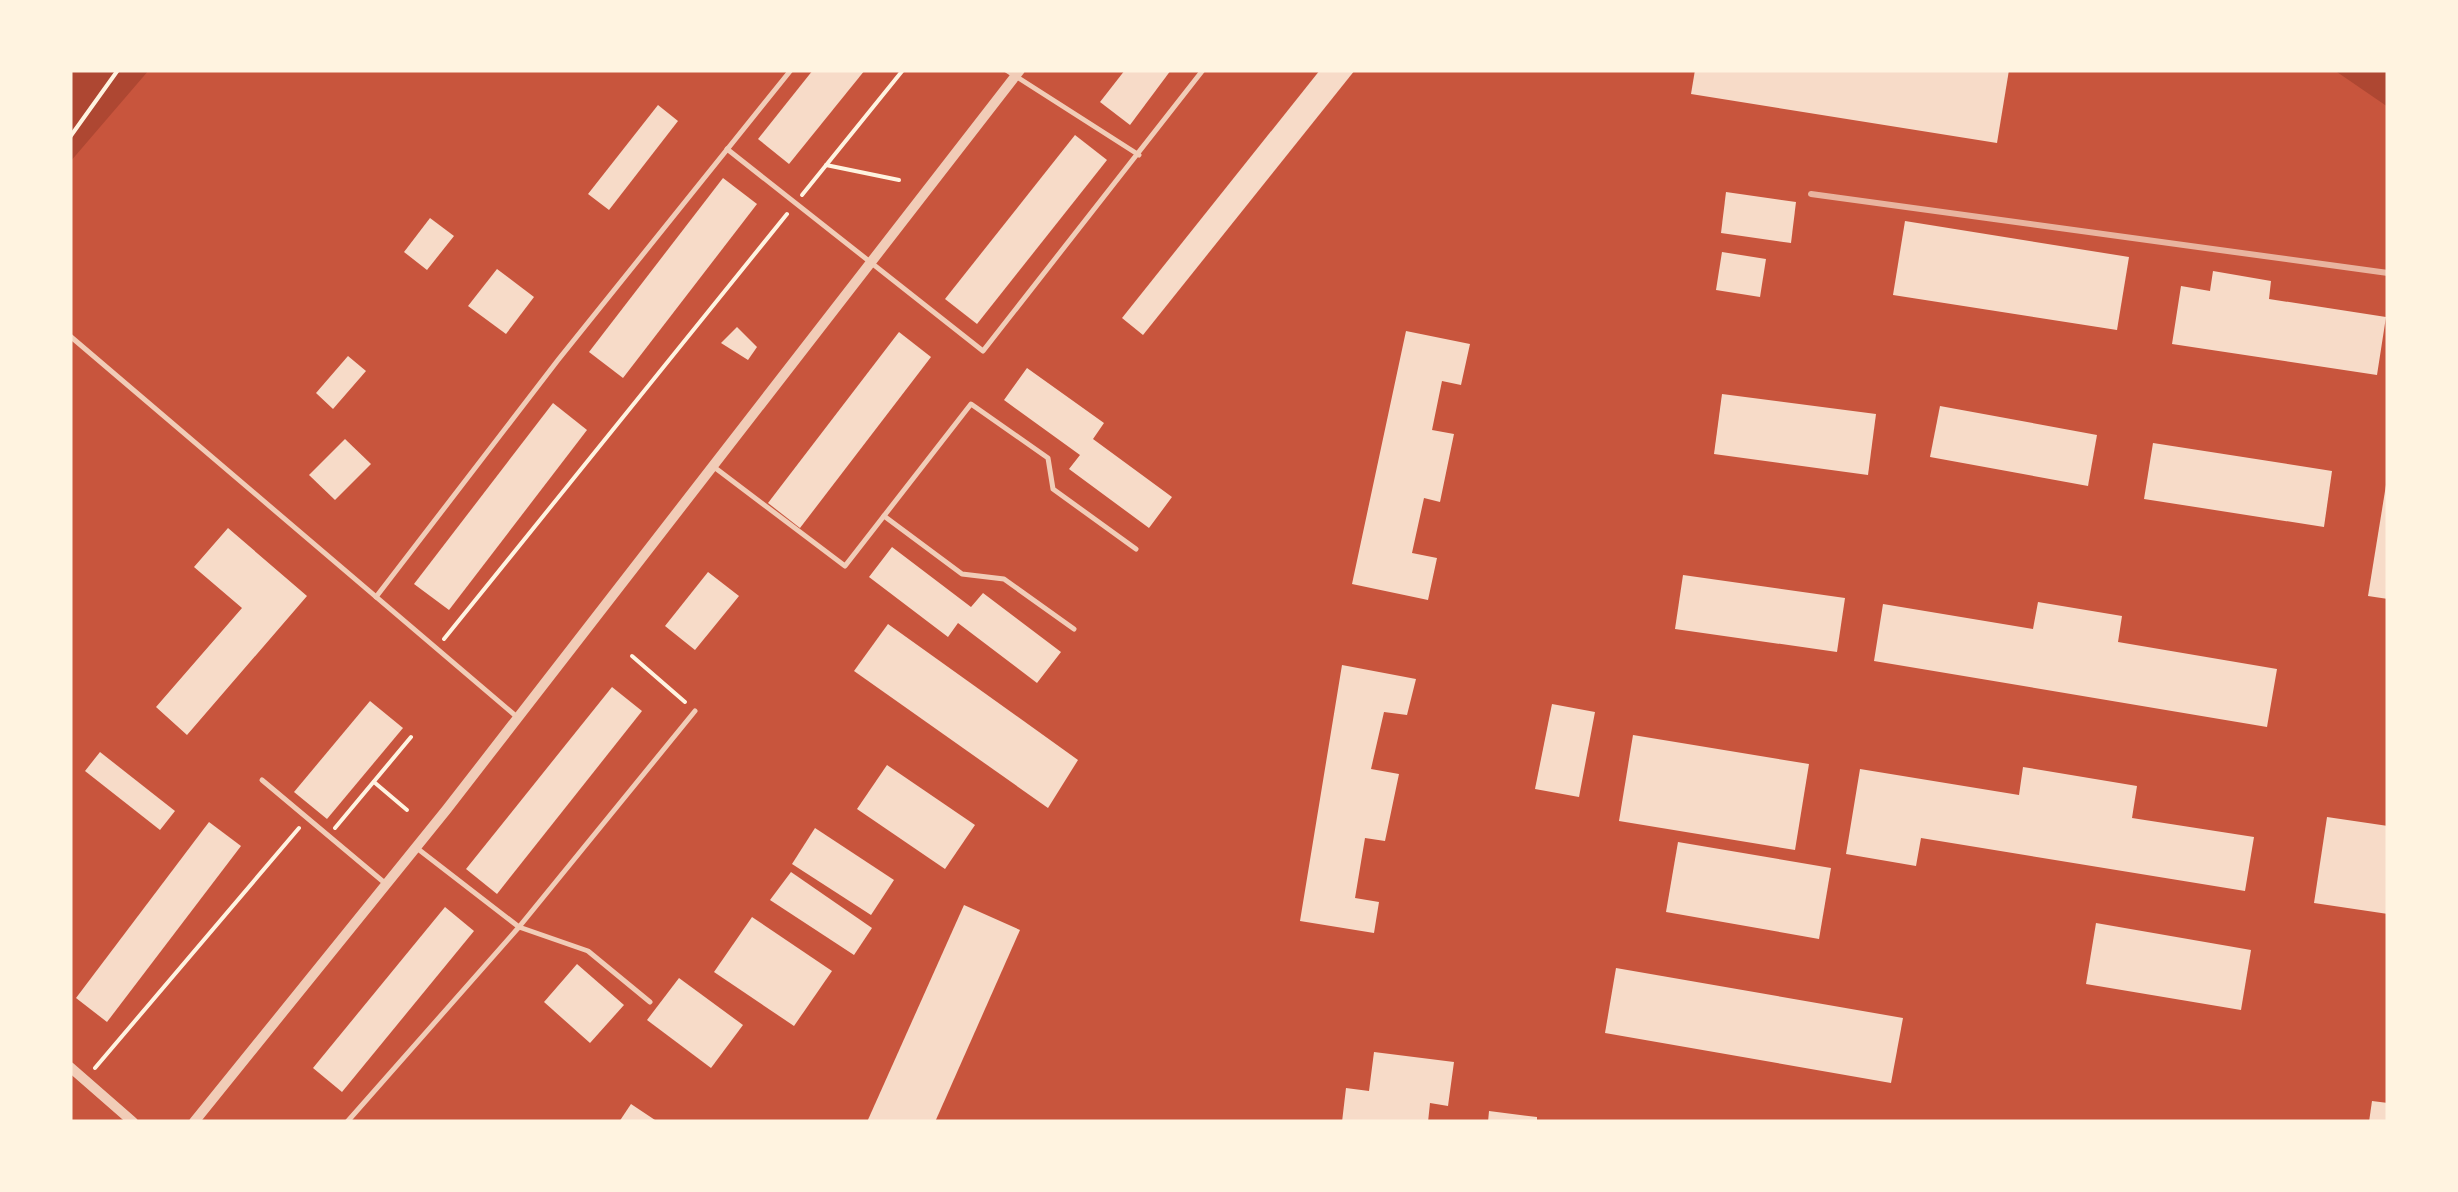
<svg xmlns="http://www.w3.org/2000/svg" width="2458" height="1192" font-family="'DejaVu Sans',sans-serif">
  <style>
    .green { fill: #ae4732 }
    .building { fill: #f7dbc8 }
    .lines { fill: none; stroke-linecap: round; stroke-linejoin: round }
    .path { stroke: #fff3e0; stroke-width: 4 }
    .service { stroke: #f1ccb7; stroke-width: 5 }
    .minor { stroke: #f1ccb7; stroke-width: 10 }
    .rail { stroke: #e9b49f; stroke-width: 6 }
  </style>
  <rect width="100%" height="100%" fill="#c8553d"/>
  <!-- green -->
  <g class="green">
    <path d="M70,70H149L70,162Z"/>
    <path d="M2334,70H2388V107Z"/>
  </g>
  <!-- building -->
  <g class="building">
    <path d="M813,70H865L789,164L758,139Z"/>
    <path d="M1125,70H1171L1130,125L1100,102Z"/>
    <path d="M1320,70H1355L1143,335L1122,318Z"/>
    <path d="M1695,70H2009L1997,143L1691,94Z"/>
    <path d="M658,105L678,121L609,210L588,194Z"/>
    <path d="M1075,135L1107,160L977,324L945,299Z"/>
    <path d="M723,178L757,204L623,378L589,352Z"/>
    <path d="M1726,192L1796,202L1791,243L1721,233Z"/>
    <path d="M430,218L454,236L427,270L404,252Z"/>
    <path d="M1905,221L2129,257L2117,330L1893,295Z"/>
    <path d="M1722,252L1766,259L1760,297L1716,290Z"/>
    <path d="M497,269L534,297L506,334L468,306Z"/>
    <path d="M2213,271L2271,281L2269,299L2386,317L2377,375L2172,344L2181,286L2210,291Z"/>
    <path d="M737,327L757,347L748,360L721,343Z"/>
    <path d="M1406,331L1470,344L1461,385L1442,381L1432,430L1454,434L1440,502L1424,498L1412,553L1437,558L1428,600L1352,584Z"/>
    <path d="M899,332L931,357L800,528L768,503Z"/>
    <path d="M348,356L366,371L333,409L316,393Z"/>
    <path d="M1027,368L1104,423L1093,439L1172,497L1149,528L1069,469L1080,455L1004,400Z"/>
    <path d="M1722,394L1876,414L1868,475L1714,454Z"/>
    <path d="M553,403L587,430L449,610L414,584Z"/>
    <path d="M1940,406L2097,435L2088,486L1930,457Z"/>
    <path d="M345,439L371,464L335,500L309,475Z"/>
    <path d="M2153,443L2332,471L2324,527L2144,499Z"/>
    <path d="M2386,485H2388V599L2368,596Z"/>
    <path d="M228,528L307,596L187,735L156,707L242,608L194,567Z"/>
    <path d="M892,547L971,607L983,593L1061,652L1037,683L958,623L948,637L869,577Z"/>
    <path d="M708,572L739,596L695,650L665,626Z"/>
    <path d="M1683,575L1845,598L1837,652L1675,629Z"/>
    <path d="M2038,602L2122,616L2118,642L2277,669L2267,727L1874,661L1883,604L2033,629Z"/>
    <path d="M888,624L1078,760L1048,808L854,671Z"/>
    <path d="M1342,665L1416,679L1407,715L1384,712L1371,769L1399,774L1385,841L1365,838L1355,898L1379,902L1374,933L1300,921Z"/>
    <path d="M612,687L642,711L497,894L466,869Z"/>
    <path d="M370,701L403,728L327,819L294,792Z"/>
    <path d="M1552,704L1595,712L1579,797L1535,789Z"/>
    <path d="M1633,735L1809,764L1795,850L1619,821Z"/>
    <path d="M100,752L175,811L160,830L85,771Z"/>
    <path d="M887,765L975,825L945,869L857,809Z"/>
    <path d="M2023,767L2137,786L2132,818L2254,837L2245,891L1921,838L1916,866L1846,854L1860,769L2019,795Z"/>
    <path d="M2327,817L2388,826V914L2314,903Z"/>
    <path d="M209,822L241,846L107,1022L76,998Z"/>
    <path d="M815,828L894,880L871,915L792,864Z"/>
    <path d="M1678,842L1831,868L1819,939L1666,912Z"/>
    <path d="M791,872L872,928L854,955L770,900Z"/>
    <path d="M964,905L1020,930L935,1122H867Z"/>
    <path d="M445,907L474,931L342,1092L313,1068Z"/>
    <path d="M752,917L832,971L794,1026L714,972Z"/>
    <path d="M2096,923L2251,950L2241,1010L2086,984Z"/>
    <path d="M577,964L624,1005L590,1043L544,1002Z"/>
    <path d="M1616,968L1903,1018L1891,1083L1605,1033Z"/>
    <path d="M679,978L743,1025L711,1068L647,1020Z"/>
    <path d="M1374,1052L1454,1062L1448,1106L1430,1103L1428,1122H1342L1346,1088L1369,1091Z"/>
    <path d="M2372,1101L2388,1103V1122H2369Z"/>
    <path d="M631,1104L658,1122H619Z"/>
    <path d="M1489,1111L1537,1117V1122H1488Z"/>
  </g>
  <g class="lines">
    <!-- path -->
    <g class="path">
      <path d="M70,137L118,70"/>
      <path d="M826,165L899,180"/>
      <path d="M802,195L903,70"/>
      <path d="M444,639L787,214"/>
      <path d="M632,656L685,702"/>
      <path d="M374,782L407,810"/>
      <path d="M335,828L411,737"/>
      <path d="M95,1068L299,828"/>
    </g>
    <!-- service -->
    <g class="service">
      <path d="M1006,70L1139,155"/>
      <path d="M727,149L983,351L1203,70"/>
      <path d="M70,336L517,717"/>
      <path d="M714,467L845,566L971,404L1048,458L1053,489L1136,549"/>
      <path d="M884,516L962,574L1004,579L1074,629"/>
      <path d="M376,597L558,360L791,70"/>
      <path d="M262,780L386,884"/>
      <path d="M418,849L519,927L588,951L650,1002"/>
      <path d="M347,1122L519,927L695,711"/>
    </g>
    <!-- minor -->
    <g class="minor">
      <path d="M70,1067L133,1122"/>
      <path d="M194,1122L447,809L1020,70"/>
    </g>
    <!-- rail -->
    <path class="rail" d="M1811,194L2388,273"/>
  </g>
  <!-- border -->
  <rect width="2458" height="1192" fill="none" stroke="#fff3e0" stroke-width="145"/>
</svg>
